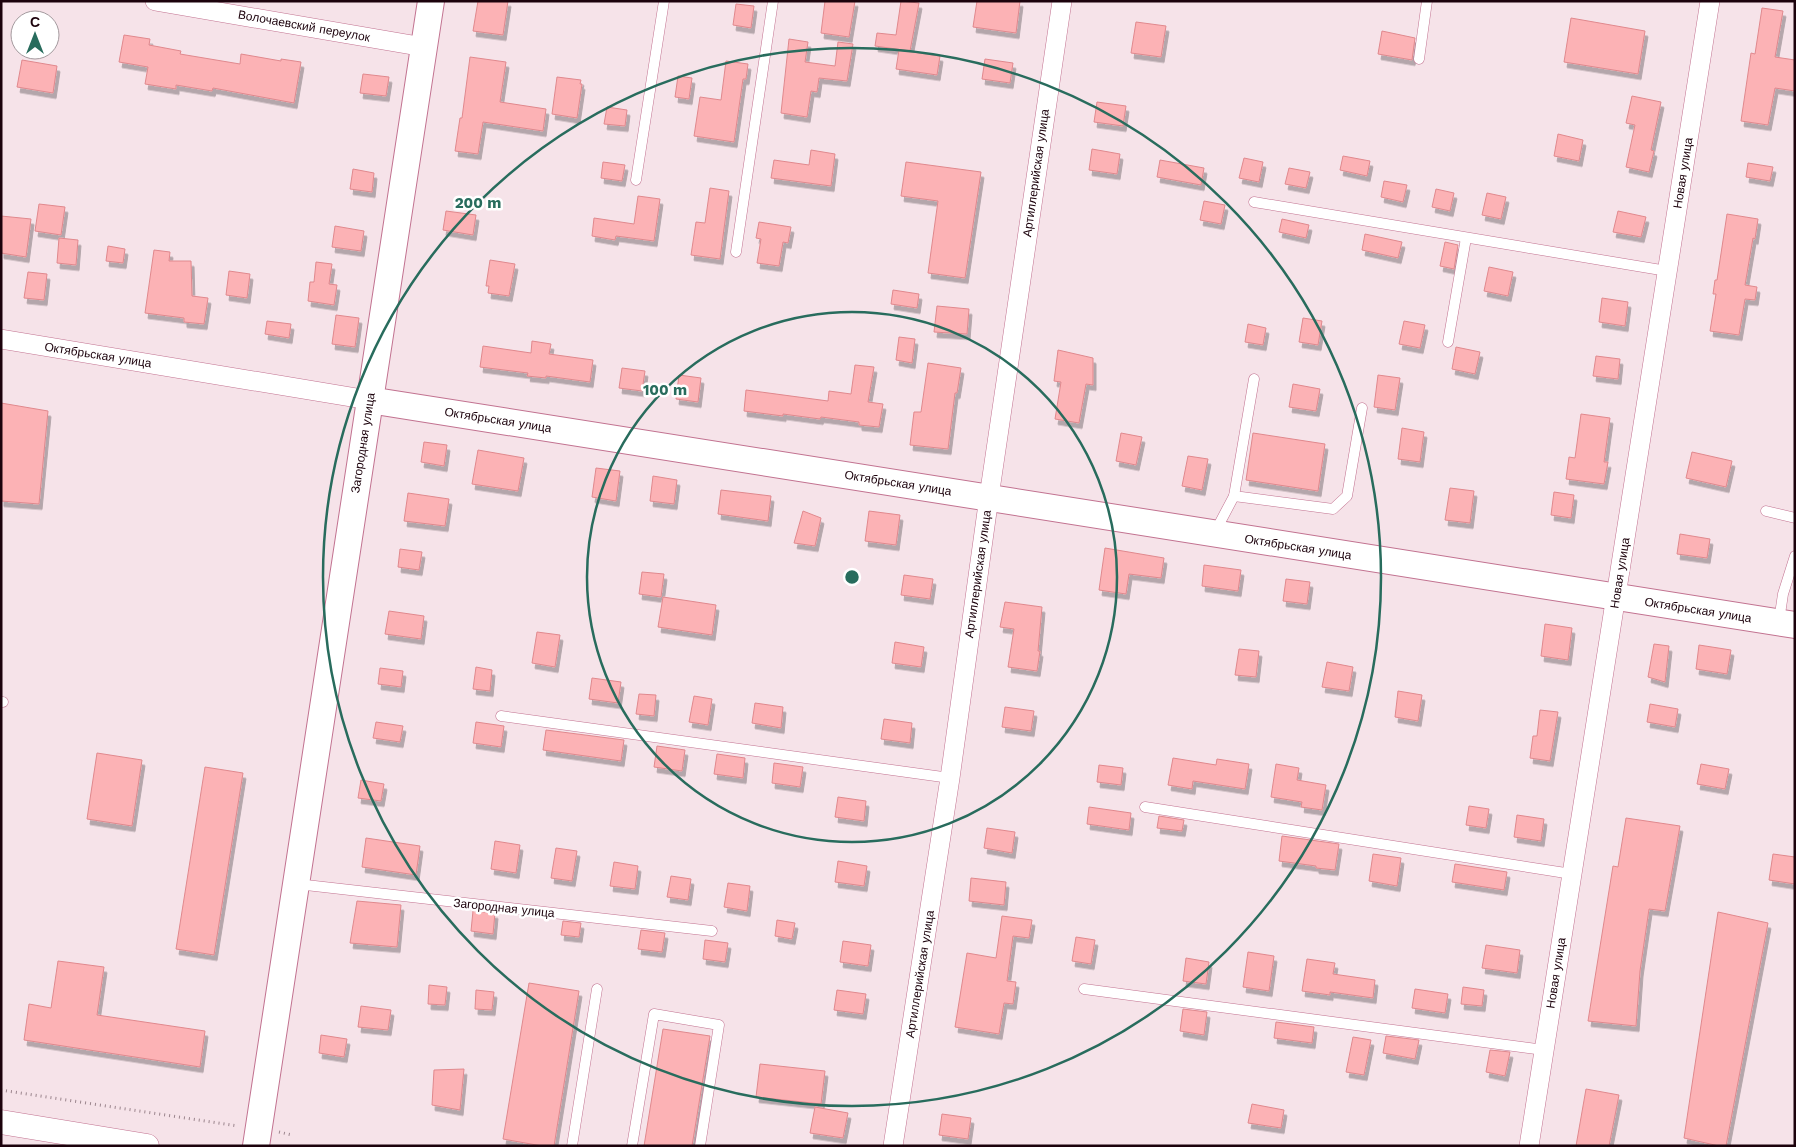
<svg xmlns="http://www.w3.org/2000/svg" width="1796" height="1147" font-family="'Work Sans',sans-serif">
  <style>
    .building { fill: #fcb2b5; stroke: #e0888d; filter: url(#shadow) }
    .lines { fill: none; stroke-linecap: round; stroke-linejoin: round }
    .service-casing { stroke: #c27290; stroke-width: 11 }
    .minor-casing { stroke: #c27290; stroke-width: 20 }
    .tertiary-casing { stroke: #c27290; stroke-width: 25 }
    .secondary-casing { stroke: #c27290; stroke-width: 28 }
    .path { stroke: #9c868e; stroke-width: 3; stroke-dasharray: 1 4; stroke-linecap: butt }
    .service { stroke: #fff; stroke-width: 10 }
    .minor { stroke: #fff; stroke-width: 19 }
    .tertiary { stroke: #fff; stroke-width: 24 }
    .secondary { stroke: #fff; stroke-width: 26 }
    .ring { fill: none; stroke: #286c5d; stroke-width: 2.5 }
    .labels { text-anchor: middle; stroke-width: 5; stroke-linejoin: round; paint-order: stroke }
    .street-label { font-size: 12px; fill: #1c020c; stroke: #fff }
    .centre { fill: #286c5d; stroke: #fff; stroke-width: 2.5 }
    .ring-label { font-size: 15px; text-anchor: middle; font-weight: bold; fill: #286c5d; stroke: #fff; stroke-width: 5; stroke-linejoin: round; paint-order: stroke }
  </style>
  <defs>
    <filter id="shadow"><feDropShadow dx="3" dy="5.5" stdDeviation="0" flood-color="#0004"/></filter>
  </defs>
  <rect width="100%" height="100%" fill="#f6e3e9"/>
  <!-- building -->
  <g class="building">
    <path d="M478,1H508L503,35L473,31Z"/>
    <path d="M825,1H855L849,37L821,33Z"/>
    <path d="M901,1L919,3L910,51L875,46L877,33L896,35Z"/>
    <path d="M977,1H1020L1016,33L973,27Z"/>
    <path d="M736,4L754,6L751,28L733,25Z"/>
    <path d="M1762,8L1783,11L1775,57L1795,60V91L1775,88L1768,125L1741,121L1751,53L1755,54Z"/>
    <path d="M1571,18L1645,31L1638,74L1564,62Z"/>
    <path d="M1136,22L1166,26L1161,57L1131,53Z"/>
    <path d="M1382,31L1415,38L1412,60L1378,54Z"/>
    <path d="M124,35L150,39L149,45L181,51L180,54L240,64L241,54L281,61V59L301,62L294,103L213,88L212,91L176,85V89L145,84L148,67L119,62Z"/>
    <path d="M789,39L808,42L805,62L835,66L838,42L853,44L847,81L819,78L817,92L811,91L807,117L781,113Z"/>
    <path d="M899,50L940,56L937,75L896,69Z"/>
    <path d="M470,57L506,62L500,102L546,109L543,131L483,122L478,154L455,151L460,118H462Z"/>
    <path d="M985,59L1013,63L1010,83L982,79Z"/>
    <path d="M22,60L57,66L53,93L17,87Z"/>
    <path d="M726,61L748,64L746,79H743L734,142L694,136L700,97L721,100Z"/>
    <path d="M363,74L389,77L386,96L360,93Z"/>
    <path d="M678,76L692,78L689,99L675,97Z"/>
    <path d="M557,77L581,80L580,84H582L577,118L552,114Z"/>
    <path d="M1632,96L1661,102L1651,150L1654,151L1649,172L1626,167L1635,125L1626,123Z"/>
    <path d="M1097,102L1126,106L1123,126L1094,122Z"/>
    <path d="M607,107L627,110L625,126L604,124Z"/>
    <path d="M1558,134L1583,140L1579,161L1554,156Z"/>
    <path d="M1092,149L1120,154L1117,174L1089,170Z"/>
    <path d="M811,150L835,154L831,186L771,178L774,160L809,165Z"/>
    <path d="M1343,156L1370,161L1367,176L1340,170Z"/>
    <path d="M1244,158L1263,162L1259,182L1239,178Z"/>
    <path d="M1160,160L1204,168L1201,185L1157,177Z"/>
    <path d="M603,162L625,165L622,181L601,178Z"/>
    <path d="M906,162L981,172L965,278L928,273L938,201L901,196Z"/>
    <path d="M1748,163L1773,167L1770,181L1746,177Z"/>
    <path d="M1289,168L1310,172L1306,188L1285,184Z"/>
    <path d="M353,169L374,173L372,192L350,189Z"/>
    <path d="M1384,181L1407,185L1403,202L1381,197Z"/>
    <path d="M710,188L729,191L720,259L691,255L696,222L705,223Z"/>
    <path d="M1436,189L1454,193L1450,211L1432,207Z"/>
    <path d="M1487,193L1506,197L1501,219L1482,215Z"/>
    <path d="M638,196L660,199L654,241L616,236L615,240L592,236L594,218L634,224Z"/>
    <path d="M1204,201L1225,205L1221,224L1200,220Z"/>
    <path d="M39,204L65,207L61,235L35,231Z"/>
    <path d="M446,211L476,215L473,235L443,230Z"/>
    <path d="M1618,211L1646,217L1641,237L1613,232Z"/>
    <path d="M1727,214L1758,219L1755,239L1753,238L1745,285L1757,287L1755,300L1745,299L1739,335L1710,331L1716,294H1713L1715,280H1717Z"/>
    <path d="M1,216L31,219L26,257L1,253Z"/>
    <path d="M1282,219L1309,225L1306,238L1279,232Z"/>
    <path d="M759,222L791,227L788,243L783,242L779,266L757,263L761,239L756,238Z"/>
    <path d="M335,226L364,231L361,251L332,247Z"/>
    <path d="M1365,234L1402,242L1398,258L1362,250Z"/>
    <path d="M59,238L78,240L76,265L57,263Z"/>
    <path d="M1445,242L1458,245L1454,269L1440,266Z"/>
    <path d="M108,246L125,249L123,263L106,261Z"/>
    <path d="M154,250L170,252L169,261H191L192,296L208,298L204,324L184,322V318L145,313Z"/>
    <path d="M490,260L515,264L509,296L488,293L489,286H486Z"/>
    <path d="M316,262L332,264L329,284L337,285L334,305L308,301L310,282H314Z"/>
    <path d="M1489,267L1513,272L1508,296L1484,291Z"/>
    <path d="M229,271L250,274L247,298L226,295Z"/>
    <path d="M28,272L47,274L44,300L24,298Z"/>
    <path d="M893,290L919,294L917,308L891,304Z"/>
    <path d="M1602,298L1628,302L1625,326L1599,322Z"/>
    <path d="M937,306L969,309L967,334L934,332Z"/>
    <path d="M336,315L359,318L355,347L332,344Z"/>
    <path d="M1303,318L1322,321L1318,345L1299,342Z"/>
    <path d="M267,321L291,324L289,338L265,334Z"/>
    <path d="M1404,321L1425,325L1420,348L1399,344Z"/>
    <path d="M1248,324L1266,328L1263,345L1245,342Z"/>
    <path d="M899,337L915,339L912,363L896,360Z"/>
    <path d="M532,341L551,344L549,354L593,360L590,382L546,376V378L527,376L528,373L480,367L483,346L531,353Z"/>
    <path d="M1456,347L1480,352L1475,374L1452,369Z"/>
    <path d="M1058,350L1093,358V385L1086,384L1079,423L1055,419L1061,382L1054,381Z"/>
    <path d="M1596,356L1620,359L1618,379L1593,376Z"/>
    <path d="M928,363L961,368L957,393H955L948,449L910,445L914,412H921Z"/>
    <path d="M855,365L874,367L868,402L883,404L879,427L859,425V422L821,417L820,419L783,414V416L744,411L746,390L828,401L829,391L851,394Z"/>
    <path d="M622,368L645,371L642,391L619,388Z"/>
    <path d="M679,375L701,378L698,402L676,399Z"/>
    <path d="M1378,375L1400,378L1395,410L1374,407Z"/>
    <path d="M1293,384L1320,389L1316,411L1289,407Z"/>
    <path d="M1,403L48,411L39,504L1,501Z"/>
    <path d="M1581,414L1610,418L1604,462H1608L1604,484L1566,479L1569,457L1575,458Z"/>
    <path d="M1402,428L1424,432L1420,462L1398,459Z"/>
    <path d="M1121,433L1142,437L1136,465L1116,461Z"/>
    <path d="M1253,433L1325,444L1318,491L1246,480Z"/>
    <path d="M424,442L447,445L444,466L421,462Z"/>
    <path d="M478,450L524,458L518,491L472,484Z"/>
    <path d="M1692,452L1732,461L1726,487L1686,478Z"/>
    <path d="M1188,456L1208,459L1202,490L1182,486Z"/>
    <path d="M596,468L620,471L616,501L592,497Z"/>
    <path d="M653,476L677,480L674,504L650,501Z"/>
    <path d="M1450,488L1474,491L1470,523L1445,520Z"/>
    <path d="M721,490L771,496L768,521L718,514Z"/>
    <path d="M1554,492L1574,495L1571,518L1551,515Z"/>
    <path d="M408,493L449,499L445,526L404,521Z"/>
    <path d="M803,511L821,518L815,546L794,543Z"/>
    <path d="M869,511L900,515L896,545L865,541Z"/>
    <path d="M1680,534L1710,539L1707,558L1677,554Z"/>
    <path d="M1105,548L1164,558L1161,578L1129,574L1126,594L1099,590Z"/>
    <path d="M400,549L422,552L419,570L398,567Z"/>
    <path d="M1204,565L1241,570L1238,591L1202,586Z"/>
    <path d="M642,572L664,574L661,597L639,594Z"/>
    <path d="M904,575L933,579L930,599L901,595Z"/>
    <path d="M1286,579L1310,582L1307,604L1283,601Z"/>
    <path d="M663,597L716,605L712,635L658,627Z"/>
    <path d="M1005,602L1042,607L1038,651H1040L1037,671L1008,667L1014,629L1000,627Z"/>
    <path d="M389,611L424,616L421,639L385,634Z"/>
    <path d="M1545,624L1572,628L1568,660L1541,656Z"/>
    <path d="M537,632L560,635L555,667L532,663Z"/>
    <path d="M895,642L924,647L921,667L892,663Z"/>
    <path d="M1654,644L1669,646L1665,682L1648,677Z"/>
    <path d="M1699,645L1731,650L1727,674L1696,669Z"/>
    <path d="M1239,649L1259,651L1256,677L1235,675Z"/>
    <path d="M1327,662L1353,667L1349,691L1322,687Z"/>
    <path d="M476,667L492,670L490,691L473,689Z"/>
    <path d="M380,668L403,671L401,687L378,684Z"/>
    <path d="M592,678L621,682L618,703L589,699Z"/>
    <path d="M1398,691L1422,695L1418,721L1395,717Z"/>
    <path d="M639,694L656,695L654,716L636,714Z"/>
    <path d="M694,696L712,699L708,725L689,722Z"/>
    <path d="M755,703L783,707L781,728L752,723Z"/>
    <path d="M1650,704L1678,709L1675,727L1647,722Z"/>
    <path d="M1005,707L1034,711L1031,731L1002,727Z"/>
    <path d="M1540,710L1558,712L1550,761L1530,758L1533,736H1537Z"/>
    <path d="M884,719L912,723L910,743L881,739Z"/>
    <path d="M376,722L403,726L400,742L373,738Z"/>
    <path d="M476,722L504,726L501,747L473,743Z"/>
    <path d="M546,730L624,740L621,761L543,750Z"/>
    <path d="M657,746L685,750L682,771L654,767Z"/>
    <path d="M97,753L142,760L132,826L87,819Z"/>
    <path d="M717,754L745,758L743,778L714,774Z"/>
    <path d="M1173,758L1216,765L1217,759L1249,764L1245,789L1193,781L1192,789L1168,785Z"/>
    <path d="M774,763L803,767L800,787L772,783Z"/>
    <path d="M1276,764L1299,768L1297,780L1326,785L1322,810L1301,807L1302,802L1271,797Z"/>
    <path d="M1701,764L1729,769L1725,789L1697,784Z"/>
    <path d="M1099,765L1123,768L1121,785L1097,782Z"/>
    <path d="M205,767L243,773L214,955L176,949Z"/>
    <path d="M361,780L384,784L381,801L358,798Z"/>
    <path d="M838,797L866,801L864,821L835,817Z"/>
    <path d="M1469,806L1489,809L1486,828L1466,825Z"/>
    <path d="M1089,807L1131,813L1129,830L1087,824Z"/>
    <path d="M1517,815L1544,819L1541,841L1514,837Z"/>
    <path d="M1159,816L1184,820L1182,831L1157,828Z"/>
    <path d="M1626,818L1680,826L1665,911L1649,909L1640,971L1636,1026L1588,1021L1613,866L1618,867Z"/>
    <path d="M987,828L1015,832L1012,853L984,848Z"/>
    <path d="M1282,836L1339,844L1335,870L1316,868V866L1279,861Z"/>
    <path d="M366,838L420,846L416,875L362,867Z"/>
    <path d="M495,841L520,845L516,873L491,869Z"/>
    <path d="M556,848L577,851L572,881L551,878Z"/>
    <path d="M1373,854L1401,858L1397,886L1369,881Z"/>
    <path d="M1773,854L1795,857V884L1769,880Z"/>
    <path d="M838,861L867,866L864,886L835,882Z"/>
    <path d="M614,862L638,866L635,889L610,886Z"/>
    <path d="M1455,864L1507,872L1504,890L1452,882Z"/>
    <path d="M671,876L691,879L688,900L667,897Z"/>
    <path d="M971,878L1006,882L1004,905L969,901Z"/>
    <path d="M728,883L750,886L747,911L724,907Z"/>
    <path d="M357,901L401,905L397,947L350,943Z"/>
    <path d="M473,911L495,913L493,934L471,931Z"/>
    <path d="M1718,912L1768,923L1726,1146H1719L1684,1138Z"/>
    <path d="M1002,916L1032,920L1029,938L1013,936L1007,981L1016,982L1013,1004L1004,1003L999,1034L955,1027L967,953L996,958Z"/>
    <path d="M777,920L795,923L792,939L775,936Z"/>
    <path d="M563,921L581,923L579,937L561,935Z"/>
    <path d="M641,930L665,933L662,952L638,949Z"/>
    <path d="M1076,937L1095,940L1091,964L1072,961Z"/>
    <path d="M705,940L728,943L725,962L703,959Z"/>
    <path d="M843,941L871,945L868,966L840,962Z"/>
    <path d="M1486,945L1520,950L1517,973L1482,968Z"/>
    <path d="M1248,952L1274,956L1269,991L1243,987Z"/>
    <path d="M1186,958L1209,962L1206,984L1183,981Z"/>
    <path d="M1307,959L1335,963L1333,974L1375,980L1373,998L1330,992V995L1302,991Z"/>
    <path d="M58,961L104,967L97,1015L205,1031L200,1067L24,1040L29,1004L51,1008Z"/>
    <path d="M529,983L579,991L554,1146H542L503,1139Z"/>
    <path d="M429,985L447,987L445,1005L428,1004Z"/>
    <path d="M1463,987L1484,990L1482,1006L1461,1004Z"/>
    <path d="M1415,989L1448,994L1445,1013L1412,1008Z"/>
    <path d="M476,990L494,992L492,1010L475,1009Z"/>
    <path d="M837,990L866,994L863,1014L834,1010Z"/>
    <path d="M361,1006L391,1010L388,1030L358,1027Z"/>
    <path d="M1183,1009L1207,1012L1204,1035L1180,1031Z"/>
    <path d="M1276,1022L1314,1027L1312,1043L1274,1038Z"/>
    <path d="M663,1029L710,1036L692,1146H644Z"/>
    <path d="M321,1035L347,1039L344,1057L319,1053Z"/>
    <path d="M1386,1036L1419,1040L1415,1059L1383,1053Z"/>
    <path d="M1353,1037L1371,1040L1364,1075L1346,1072Z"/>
    <path d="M1490,1050L1510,1052L1505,1076L1486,1072Z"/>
    <path d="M760,1064L825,1071L821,1104L756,1097Z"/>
    <path d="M464,1069L460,1110L432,1105L434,1070Z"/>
    <path d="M1586,1089L1619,1095L1609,1146H1576Z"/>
    <path d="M1252,1104L1284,1110L1281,1128L1248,1123Z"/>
    <path d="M815,1107L848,1113L843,1138L810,1133Z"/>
    <path d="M942,1114L971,1118L968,1139L939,1135Z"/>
  </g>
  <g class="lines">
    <defs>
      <g id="service">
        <path d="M1419,59L1427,1"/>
        <path d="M636,180L664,1"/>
        <path d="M1254,202L1667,271"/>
        <path d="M736,252L773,1"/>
        <path d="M1448,342L1466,238"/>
        <path d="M1234,496L1333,509L1347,496L1362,408"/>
        <path d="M1766,511L1795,518"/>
        <path d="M1215,532L1234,496L1254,379"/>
        <path d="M1779,621L1783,594L1795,556"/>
        <path d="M1,702H3"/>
        <path d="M501,716L950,778"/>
        <path d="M1145,807L1572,874"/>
        <path d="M297,884L712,931"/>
        <path d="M1084,989L1544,1050"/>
        <path d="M572,1146L597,989"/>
        <path d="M632,1146L654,1014L719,1025L700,1146"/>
      </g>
      <g id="minor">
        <path d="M155,1L424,47"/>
        <path d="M1,339L369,400"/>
        <path d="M893,1146L950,778L989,497L1062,1"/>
        <path d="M1529,1146L1710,1"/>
      </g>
      <path id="tertiary" d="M1,1122L147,1146"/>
      <g id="secondary">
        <path d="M369,400L1795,625"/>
        <path d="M256,1146L431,1"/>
      </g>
    </defs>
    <!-- service casing -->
    <use href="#service" class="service-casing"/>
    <!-- minor casing -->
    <use href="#minor" class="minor-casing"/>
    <!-- tertiary casing -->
    <use href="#tertiary" class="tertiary-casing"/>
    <!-- secondary casing -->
    <use href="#secondary" class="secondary-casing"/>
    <!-- path -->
    <g class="path">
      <path d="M1,1090L238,1126"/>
      <path d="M279,1132L292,1135"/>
    </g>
    <!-- service -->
    <use href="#service" class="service"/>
    <!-- minor -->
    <use href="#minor" class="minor"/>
    <!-- tertiary -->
    <use href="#tertiary" class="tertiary"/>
    <!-- secondary -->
    <use href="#secondary" class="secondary"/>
  </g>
  <!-- distance rings -->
  <g class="ring">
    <circle cx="852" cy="577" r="265"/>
    <circle cx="852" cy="577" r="529"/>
  </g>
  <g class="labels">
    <!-- street labels -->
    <g class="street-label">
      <text transform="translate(304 26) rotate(10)" y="4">Волочаевский переулок</text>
      <text transform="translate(1036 173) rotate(-82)" y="4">Артиллерийская улица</text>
      <text transform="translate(1683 173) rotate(-81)" y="4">Новая улица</text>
      <text transform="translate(98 355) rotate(9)" y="4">Октябрьская улица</text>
      <text transform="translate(498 420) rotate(9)" y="4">Октябрьская улица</text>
      <text transform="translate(363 443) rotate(-81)" y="4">Загородная улица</text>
      <text transform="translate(898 483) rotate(9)" y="4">Октябрьская улица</text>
      <text transform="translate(1298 547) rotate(9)" y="4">Октябрьская улица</text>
      <text transform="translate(1620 573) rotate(-81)" y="4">Новая улица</text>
      <text transform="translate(978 574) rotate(-82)" y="4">Артиллерийская улица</text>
      <text transform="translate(1698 610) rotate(9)" y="4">Октябрьская улица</text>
      <text transform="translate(504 908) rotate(6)" y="4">Загородная улица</text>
      <text transform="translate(1556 973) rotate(-81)" y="4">Новая улица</text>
      <text transform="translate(920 974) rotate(-81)" y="4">Артиллерийская улица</text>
    </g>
  </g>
  <circle cx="852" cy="577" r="8" class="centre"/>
  <g class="ring-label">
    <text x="478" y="208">200 m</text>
    <text x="665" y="395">100 m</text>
  </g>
  <!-- border -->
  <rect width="1796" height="1147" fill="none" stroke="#1c020c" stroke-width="5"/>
  <!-- north arrow -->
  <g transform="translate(35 35)"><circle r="24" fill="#ffffff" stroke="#a49a9e"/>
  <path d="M0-4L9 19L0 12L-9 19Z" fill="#286c5d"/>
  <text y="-8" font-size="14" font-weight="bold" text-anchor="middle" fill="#1c020c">С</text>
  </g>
</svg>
